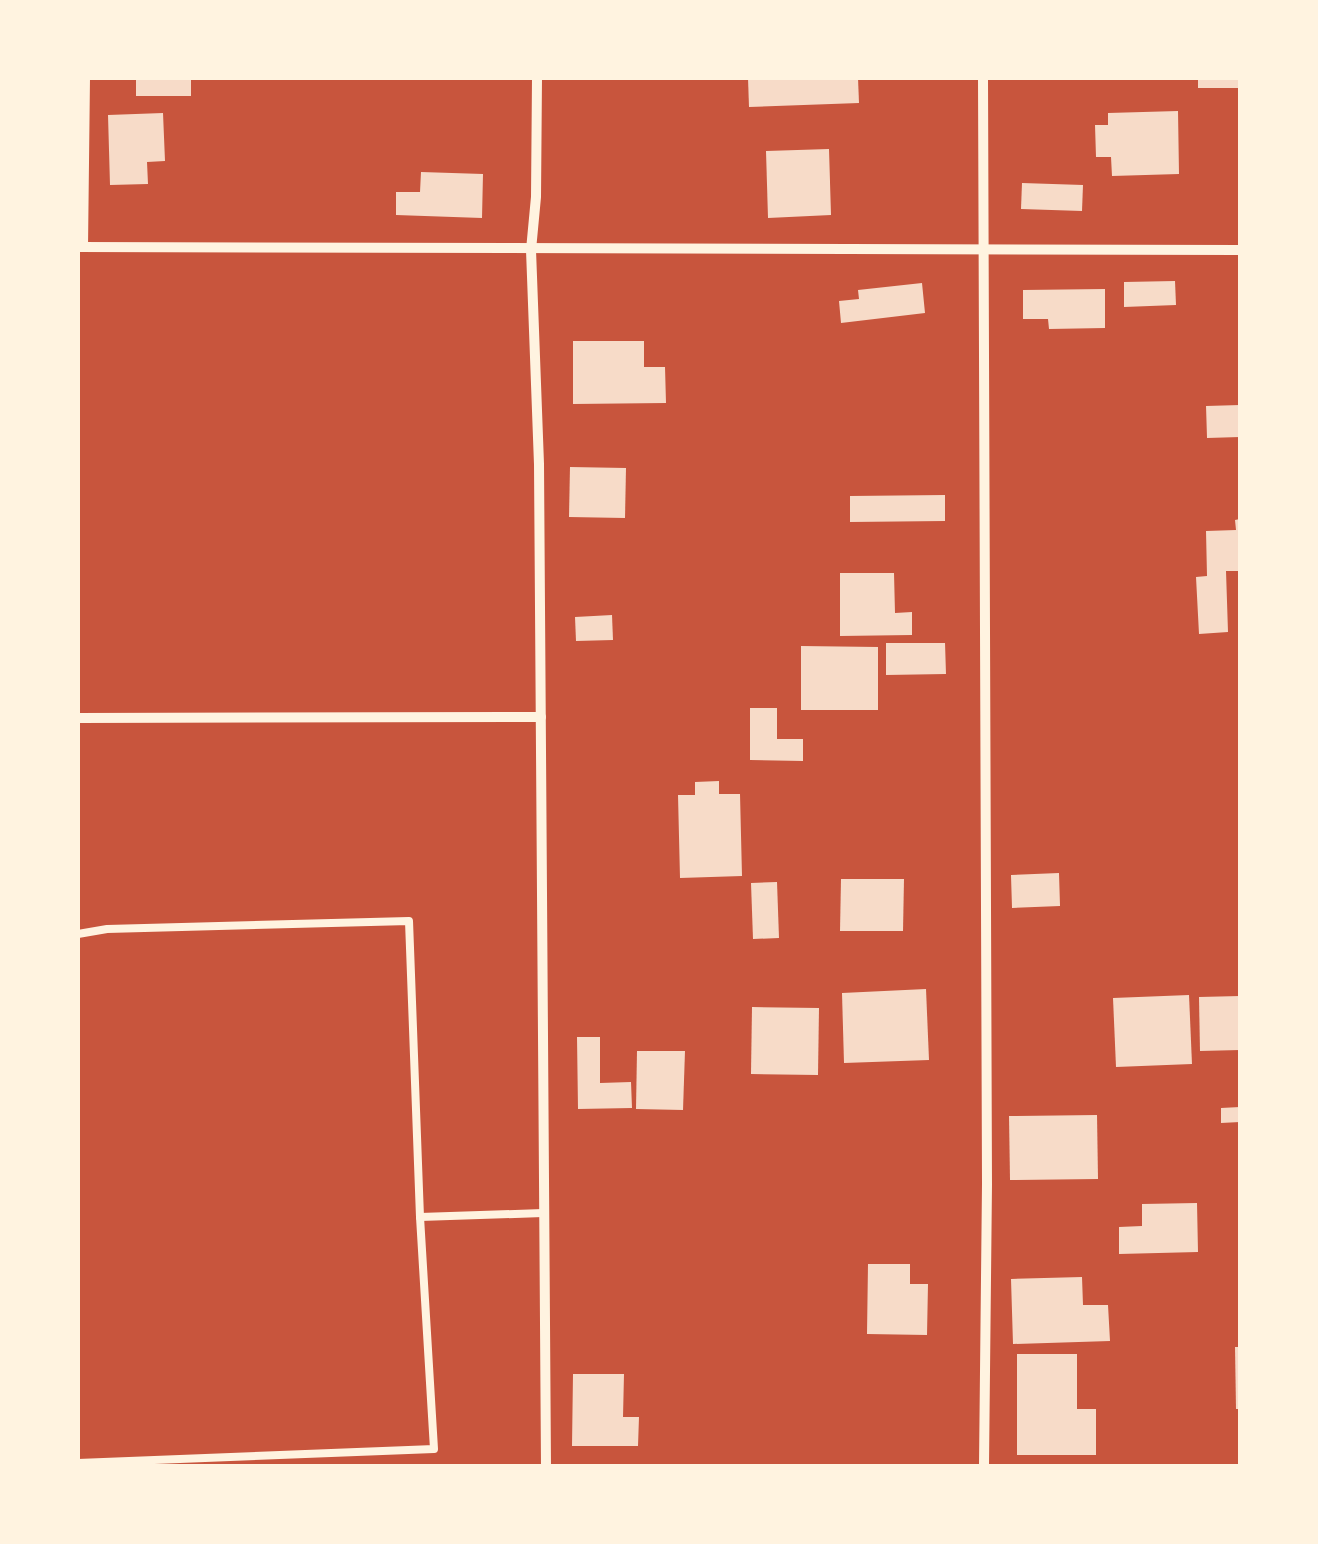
<svg xmlns="http://www.w3.org/2000/svg" width="1318" height="1544" font-family="'Work Sans',sans-serif">
  <style>
    .building { fill: #f7dbc8 }
    .lines { fill: none; stroke-linecap: round; stroke-linejoin: round }
    .service { stroke: #fff3e0; stroke-width: 8 }
    .minor { stroke: #fff3e0; stroke-width: 10 }
  </style>
  <rect width="100%" height="100%" fill="#c8553d"/>
  <!-- building -->
  <g class="building">
    <rect x="136" y="78" width="55" height="18"/>
    <path d="M748,78H858L859,103L749,107Z"/>
    <rect x="1198" y="78" width="42" height="10"/>
    <path d="M1178,111L1179,174L1112,176L1111,157H1096L1095,125H1108V113Z"/>
    <path d="M163,113L165,161L147,162L148,184L110,185L108,115Z"/>
    <path d="M829,149L831,215L768,218L766,151Z"/>
    <path d="M421,172L483,174L482,218L396,215V192H420Z"/>
    <path d="M1022,183L1083,185L1082,211L1021,209Z"/>
    <path d="M1175,281L1176,305L1124,307V282Z"/>
    <path d="M922,283L925,313L841,323L839,301L859,299L858,290Z"/>
    <path d="M1105,289V328L1049,329L1048,319H1023V290Z"/>
    <path d="M573,341H644V367H665L666,403L573,404Z"/>
    <path d="M1240,405V437L1207,438L1206,406Z"/>
    <path d="M570,467L626,468L625,518L569,517Z"/>
    <path d="M945,495V521L850,522V496Z"/>
    <path d="M1240,519V571H1226L1228,632L1199,634L1196,577L1207,576L1206,531L1236,530L1235,520Z"/>
    <path d="M840,573H894L895,613L912,612V635L840,636Z"/>
    <path d="M612,615L613,640L576,641L575,617Z"/>
    <path d="M886,643H945L946,674L886,675Z"/>
    <path d="M801,646L878,647V710H801Z"/>
    <path d="M750,708H777V739H803V761L750,760Z"/>
    <path d="M719,781V794H740L742,876L680,878L678,795H695V782Z"/>
    <path d="M1059,873L1060,906L1012,908L1011,875Z"/>
    <path d="M841,879H904L903,931H840Z"/>
    <path d="M777,882L779,938L753,939L751,883Z"/>
    <path d="M926,989L929,1060L844,1063L842,993Z"/>
    <path d="M1189,995L1192,1064L1116,1067L1113,998Z"/>
    <path d="M1240,996V1050L1200,1051L1199,997Z"/>
    <path d="M752,1007L819,1008L818,1075L751,1074Z"/>
    <path d="M577,1037H600V1083L631,1082L632,1108L578,1109Z"/>
    <path d="M637,1051H685L683,1110L636,1109Z"/>
    <path d="M1240,1107V1122L1221,1123V1108Z"/>
    <path d="M1097,1115L1098,1179L1010,1180L1009,1116Z"/>
    <path d="M1197,1203L1198,1252L1119,1254V1227L1142,1226V1204Z"/>
    <path d="M868,1264H910V1284H928L927,1335L867,1334Z"/>
    <path d="M1082,1277L1083,1305H1108L1110,1341L1013,1344L1011,1279Z"/>
    <path d="M1235,1347H1240V1409H1236Z"/>
    <path d="M1017,1354H1077V1409H1096V1455H1017Z"/>
    <path d="M573,1374H624L623,1417H639L638,1446H572Z"/>
  </g>
  <g class="lines">
    <!-- service -->
    <g class="service">
      <path d="M78,934L107,929L409,921L420,1217L434,1449L78,1463"/>
      <path d="M420,1217L543,1213"/>
    </g>
    <!-- minor -->
    <g class="minor">
      <path d="M537,78L536,197L531,250L539,464L546,1466"/>
      <path d="M983,78L987,1184L984,1466"/>
      <path d="M78,247L1240,250"/>
      <path d="M83,247L85,78"/>
      <path d="M78,718L541,717"/>
    </g>
  </g>
  <!-- border -->
  <rect width="1318" height="1544" fill="none" stroke="#fff3e0" stroke-width="160"/>
</svg>
